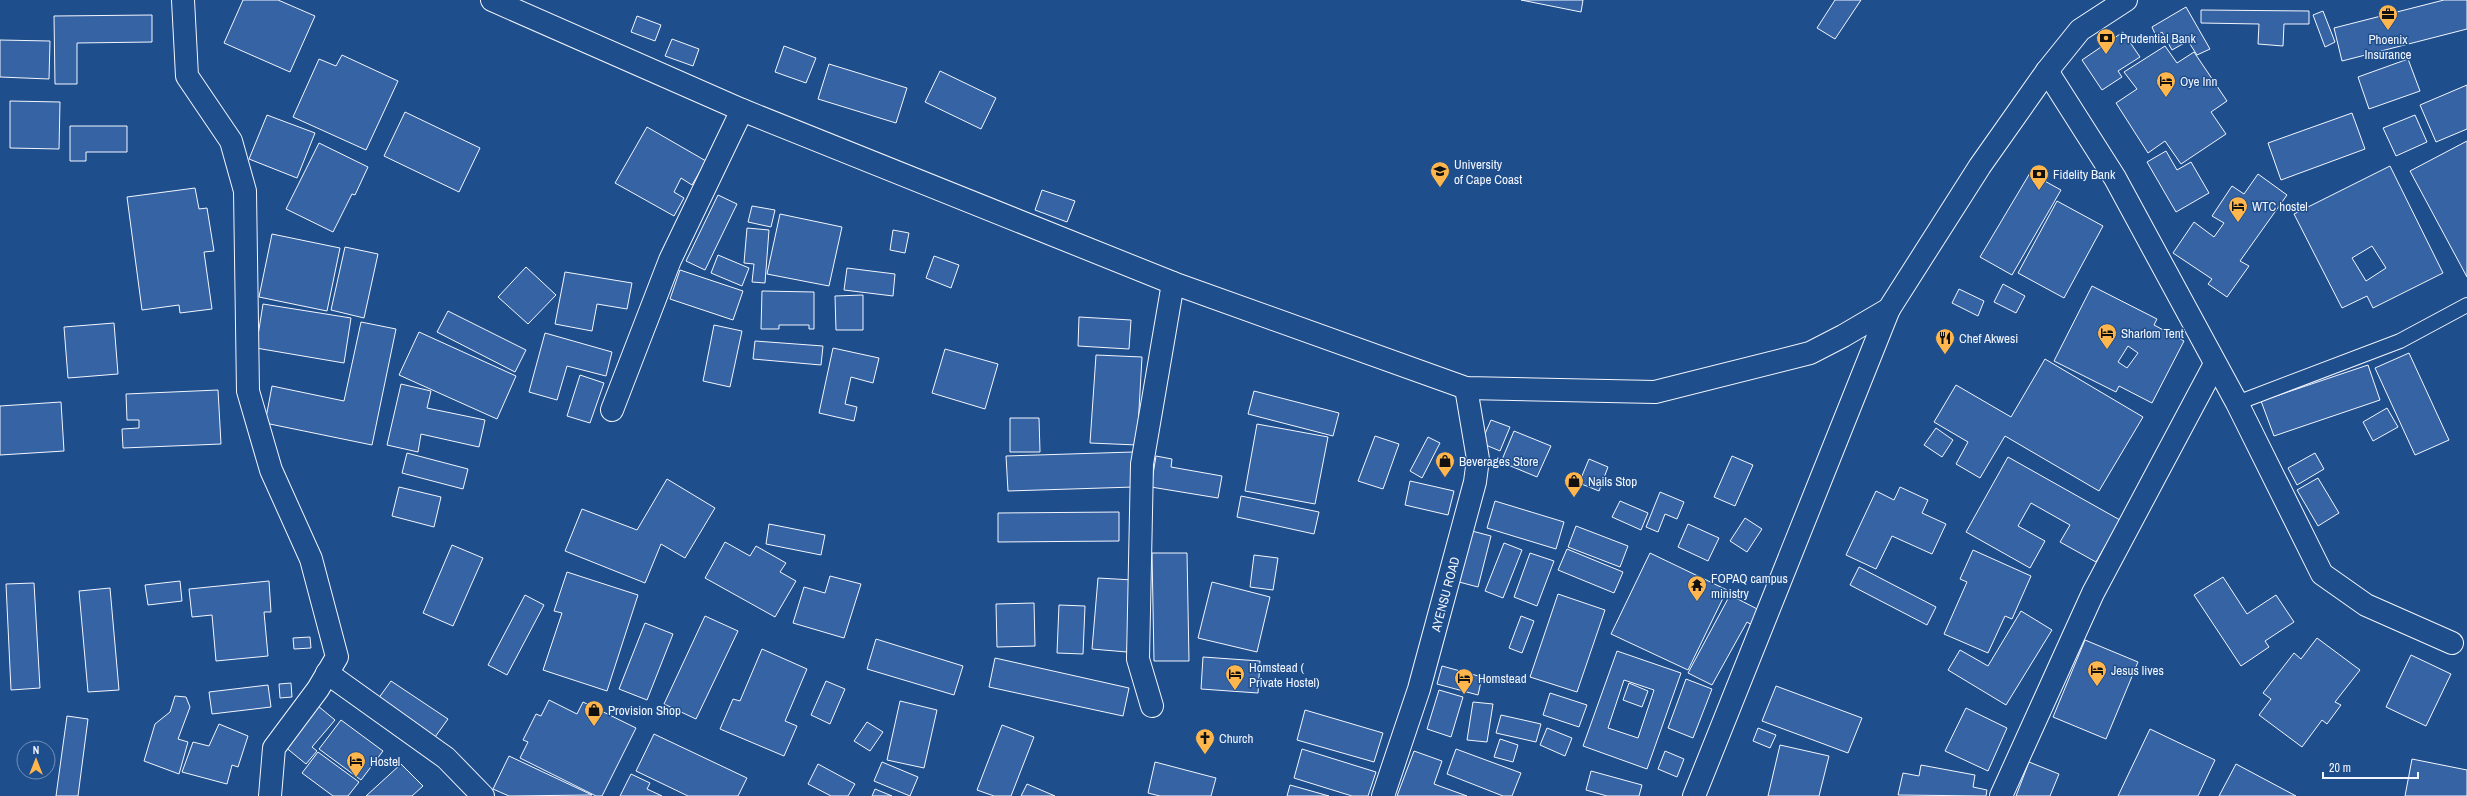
<svg xmlns="http://www.w3.org/2000/svg" width="2467" height="796" font-family="'Archivo Narrow',sans-serif">
  <style>
    .building { fill: #3563a3; stroke: #f2f6ff; fill-rule: evenodd }
    .lines { fill: none; stroke-linecap: round; stroke-linejoin: round }
    .service-casing { stroke: #f2f6ff; stroke-width: 16 }
    .minor-casing { stroke: #f2f6ff; stroke-width: 24 }
    .service { stroke: #1f4e8c; stroke-width: 14 }
    .minor { stroke: #1f4e8c; stroke-width: 22 }
    .labels { text-anchor: middle; stroke-width: 3; stroke-linejoin: round; paint-order: stroke }
    .poi-label { font-size: 13px; fill: #f2f6ff; stroke: #1f4e8c; text-anchor: start }
    .street-label { font-size: 13px; fill: #f2f6ff; stroke: #1f4e8c }
  </style>
  <rect width="100%" height="100%" fill="#1f4e8c"/>
  <!-- building -->
  <g class="building">
    <path d="M243,0H278L315,16L290,72L224,43Z"/>
    <path d="M1521,0H1583L1581,12Z"/>
    <path d="M1835,0H1861L1835,39L1817,28Z"/>
    <path d="M2444,0H2467V29L2342,61L2334,28Z"/>
    <path d="M2186,7L2210,49L2197,55L2188,41L2172,50L2162,32L2156,36L2152,27Z"/>
    <path d="M2201,10L2309,11V24H2284L2283,46L2258,44L2259,24L2201,23Z"/>
    <path d="M2323,11L2335,42L2325,47L2313,15Z"/>
    <path d="M152,15V42L77,43V84H55L54,16Z"/>
    <path d="M637,16L661,25L655,41L631,32Z"/>
    <path d="M2123,32L2140,57L2118,71L2122,77L2102,90L2082,60Z"/>
    <path d="M672,39L699,49L693,66L665,56Z"/>
    <path d="M0,40L50,41L49,79L0,77Z"/>
    <path d="M784,46L816,58L806,83L775,72Z"/>
    <path d="M2165,46L2177,63L2194,52L2227,101L2211,112L2226,134L2181,164L2165,141L2148,153L2116,103L2137,89L2124,72Z"/>
    <path d="M342,55L398,81L366,150L293,117L319,59L336,66Z"/>
    <path d="M2408,59L2420,91L2369,109L2358,77Z"/>
    <path d="M829,64L907,88L896,123L818,99Z"/>
    <path d="M940,71L996,98L981,129L925,102Z"/>
    <path d="M2467,85V129L2436,142L2420,105Z"/>
    <path d="M10,101L60,102L59,149L10,148Z"/>
    <path d="M405,112L480,148L459,192L384,156Z"/>
    <path d="M2352,113L2365,149L2281,180L2268,143Z"/>
    <path d="M267,115L315,133L297,178L249,159Z"/>
    <path d="M2415,115L2427,142L2396,156L2383,128Z"/>
    <path d="M70,126H127V152H86V161H70Z"/>
    <path d="M647,127L706,161L692,185L681,178L674,192L684,198L674,216L615,183Z"/>
    <path d="M2467,141V277L2410,171Z"/>
    <path d="M319,143L368,167L355,195L352,194L333,232L286,209Z"/>
    <path d="M2166,151L2177,170L2191,162L2209,193L2176,212L2147,162Z"/>
    <path d="M2390,166L2443,273L2373,308L2367,296L2342,308L2294,214ZM2372,246L2386,268L2366,281L2352,258Z"/>
    <path d="M2030,173L2061,190L2012,275L1980,257Z"/>
    <path d="M2258,174L2287,195L2240,261L2249,266L2227,297L2208,284L2212,279L2173,253L2194,222L2214,237L2224,223L2212,216L2232,186L2244,194Z"/>
    <path d="M195,188L199,209L207,208L214,251L204,252L212,309L180,313L179,305L142,310L127,197Z"/>
    <path d="M1042,190L1075,201L1067,222L1035,210Z"/>
    <path d="M718,195L737,204L705,270L686,261Z"/>
    <path d="M2057,201L2103,226L2064,298L2018,273Z"/>
    <path d="M752,206L775,210L771,227L748,222Z"/>
    <path d="M780,214L842,227L829,286L767,274Z"/>
    <path d="M747,228L769,230L765,283L752,282L754,264L744,263Z"/>
    <path d="M893,230L909,233L905,253L890,250Z"/>
    <path d="M272,234L340,248L327,311L259,297Z"/>
    <path d="M345,247L378,254L364,318L331,310Z"/>
    <path d="M718,255L749,268L742,286L711,273Z"/>
    <path d="M934,256L959,265L951,288L926,278Z"/>
    <path d="M526,267L556,295L528,324L498,297Z"/>
    <path d="M847,268L895,274L893,296L844,290Z"/>
    <path d="M680,270L743,291L733,320L670,299Z"/>
    <path d="M565,272L632,283L627,309L597,304L592,331L555,324Z"/>
    <path d="M2003,284L2025,296L2016,313L1994,302Z"/>
    <path d="M2092,286L2157,319L2154,325L2184,341L2152,403L2119,386L2116,392L2054,361ZM2128,346L2138,353L2127,368L2118,362Z"/>
    <path d="M1959,289L1984,301L1978,316L1952,303Z"/>
    <path d="M762,291L814,292V329H809V325H779V329H761Z"/>
    <path d="M863,295V330H836L835,296Z"/>
    <path d="M263,304L351,318L344,363L256,348Z"/>
    <path d="M448,311L526,350L515,372L437,332Z"/>
    <path d="M1079,317L1131,320L1129,349L1078,346Z"/>
    <path d="M361,322L396,329L372,445L265,423L272,386L344,401Z"/>
    <path d="M114,323L118,374L68,378L64,327Z"/>
    <path d="M714,325L742,331L730,387L703,381Z"/>
    <path d="M419,332L516,376L497,419L399,375Z"/>
    <path d="M545,333L612,352L606,376L567,366L557,400L529,392Z"/>
    <path d="M755,341L823,346L821,365L753,359Z"/>
    <path d="M833,348L879,358L873,383L851,377L845,404L857,407L854,421L819,413Z"/>
    <path d="M945,349L998,364L985,409L932,393Z"/>
    <path d="M2409,353L2449,440L2415,455L2375,368Z"/>
    <path d="M1096,355L1142,357L1137,445L1090,443Z"/>
    <path d="M2045,359L2143,417L2099,491L2005,436L1980,478L1956,464L1968,442L1934,422L1956,385L2011,417Z"/>
    <path d="M2368,365L2380,400L2274,436L2261,401Z"/>
    <path d="M580,375L604,383L590,423L567,416Z"/>
    <path d="M401,384L431,391L427,408L485,420L479,447L421,434L418,452L387,445Z"/>
    <path d="M218,390L221,444L123,448L122,429L139,428V420H127L126,394Z"/>
    <path d="M1254,391L1339,413L1333,436L1248,414Z"/>
    <path d="M61,402L64,451L0,455V406Z"/>
    <path d="M2387,408L2398,427L2373,441L2363,422Z"/>
    <path d="M1010,418H1039L1040,452H1010Z"/>
    <path d="M1491,420L1510,427L1500,451L1481,443Z"/>
    <path d="M1257,424L1328,437L1315,504L1245,491Z"/>
    <path d="M1936,428L1953,440L1942,457L1924,445Z"/>
    <path d="M1514,431L1551,446L1537,477L1501,462Z"/>
    <path d="M1375,436L1399,444L1383,489L1358,481Z"/>
    <path d="M1428,437L1440,443L1422,478L1410,471Z"/>
    <path d="M1133,452L1134,487L1008,491L1006,456Z"/>
    <path d="M407,453L468,469L463,489L402,473Z"/>
    <path d="M2315,453L2324,469L2297,485L2288,468Z"/>
    <path d="M1156,456L1172,459L1171,467L1222,476L1218,498L1151,487Z"/>
    <path d="M1732,456L1753,465L1735,506L1714,497Z"/>
    <path d="M2008,457L2120,520L2096,562L2060,542L2070,525L2031,503L2018,526L2045,541L2030,568L1966,532Z"/>
    <path d="M1589,459L1608,467L1599,491L1579,483Z"/>
    <path d="M2318,478L2339,513L2318,526L2297,490Z"/>
    <path d="M667,479L715,508L685,558L661,544L645,583L565,551L582,509L637,530Z"/>
    <path d="M1410,481L1454,491L1448,515L1405,505Z"/>
    <path d="M399,487L441,497L434,527L392,516Z"/>
    <path d="M1900,487L1928,500L1922,513L1946,524L1932,554L1892,536L1876,569L1846,555L1876,491L1894,500Z"/>
    <path d="M1660,492L1684,502L1677,519L1665,514L1658,532L1646,527Z"/>
    <path d="M1241,496L1319,512L1314,534L1237,517Z"/>
    <path d="M1495,501L1564,522L1556,549L1487,528Z"/>
    <path d="M1620,501L1648,513L1641,530L1612,517Z"/>
    <path d="M1119,512V541L998,542V513Z"/>
    <path d="M1745,518L1762,529L1747,552L1730,541Z"/>
    <path d="M769,524L825,535L821,555L766,544Z"/>
    <path d="M1688,524L1719,538L1708,561L1678,547Z"/>
    <path d="M1576,526L1628,546L1620,567L1568,547Z"/>
    <path d="M1472,531L1491,536L1478,587L1459,582Z"/>
    <path d="M725,542L750,556L756,546L786,563L780,572L796,581L775,617L705,578Z"/>
    <path d="M1504,543L1522,550L1503,598L1485,591Z"/>
    <path d="M452,545L483,558L453,626L423,613Z"/>
    <path d="M1567,549L1623,572L1614,593L1558,570Z"/>
    <path d="M1973,550L2031,576L2012,619L2005,616L1988,653L1944,634L1967,582L1960,579Z"/>
    <path d="M1152,553H1187L1189,661H1154Z"/>
    <path d="M1530,553L1554,561L1537,606L1514,597Z"/>
    <path d="M1650,553L1727,590L1688,670L1611,634Z"/>
    <path d="M1254,555L1278,558L1273,590L1250,587Z"/>
    <path d="M1859,567L1936,607L1927,625L1850,585Z"/>
    <path d="M567,572L638,595L607,691L543,670L562,613L554,611Z"/>
    <path d="M830,576L861,584L844,638L793,623L804,587L825,593Z"/>
    <path d="M2223,577L2247,614L2276,595L2294,622L2265,641L2269,647L2241,666L2194,595Z"/>
    <path d="M1098,578L1133,580L1127,652L1092,649Z"/>
    <path d="M180,581L182,601L148,605L145,585Z"/>
    <path d="M269,581L271,612H264L268,656L216,661L212,615L192,617L189,589Z"/>
    <path d="M1212,582L1270,597L1257,652L1198,638Z"/>
    <path d="M34,583L40,688L11,690L6,584Z"/>
    <path d="M110,588L119,690L88,692L79,591Z"/>
    <path d="M1558,594L1605,610L1577,692L1530,677Z"/>
    <path d="M525,595L544,605L507,675L488,665Z"/>
    <path d="M1730,595L1765,613L1757,628L1747,622L1712,685L1688,673Z"/>
    <path d="M1034,603L1035,646L997,647L996,604Z"/>
    <path d="M1059,605L1085,606L1083,654L1057,653Z"/>
    <path d="M2021,611L2052,630L2006,705L1948,670L1960,650L1988,666Z"/>
    <path d="M705,616L738,631L696,719L664,704Z"/>
    <path d="M1521,616L1534,621L1522,653L1509,648Z"/>
    <path d="M645,623L673,634L647,700L619,689Z"/>
    <path d="M310,637L311,648L294,649L293,638Z"/>
    <path d="M2317,638L2360,670L2335,702L2341,705L2327,724L2322,720L2302,747L2259,715L2271,699L2263,693L2294,653L2301,659Z"/>
    <path d="M876,639L963,666L954,695L867,669Z"/>
    <path d="M2085,640L2138,662L2106,739L2053,717Z"/>
    <path d="M762,649L807,669L785,721L797,726L784,756L720,729L733,699L740,701Z"/>
    <path d="M1617,651L1681,673L1647,769L1583,746ZM1624,680L1654,690L1638,738L1608,728Z"/>
    <path d="M2411,655L2451,674L2426,726L2386,707Z"/>
    <path d="M1203,657L1260,661L1258,693L1201,689Z"/>
    <path d="M995,658L1129,688L1123,716L989,687Z"/>
    <path d="M1442,666L1482,677L1478,695L1437,684Z"/>
    <path d="M1686,679L1712,689L1693,738L1668,728Z"/>
    <path d="M391,681L448,719L435,737L378,699Z"/>
    <path d="M826,681L845,689L830,724L811,715Z"/>
    <path d="M291,683L292,697L280,698L279,684Z"/>
    <path d="M1629,683L1648,691L1642,707L1623,700Z"/>
    <path d="M268,685L271,707L212,714L209,692Z"/>
    <path d="M1776,686L1862,718L1848,753L1762,721Z"/>
    <path d="M1439,690L1463,697L1451,737L1427,729Z"/>
    <path d="M1550,693L1587,705L1579,727L1543,715Z"/>
    <path d="M175,696L186,697L190,707L178,739L188,742L179,774L144,761L155,724L170,712Z"/>
    <path d="M549,700L577,714L583,702L636,728L602,796H596L520,758L528,742L523,740L536,714L541,716Z"/>
    <path d="M900,701L937,710L924,768L887,760Z"/>
    <path d="M1473,702L1493,704L1487,742L1467,740Z"/>
    <path d="M318,706L335,720L312,747L317,751L306,764L284,746Z"/>
    <path d="M1966,708L2007,728L1988,771L1945,751Z"/>
    <path d="M1305,710L1383,733L1374,762L1297,740Z"/>
    <path d="M1501,715L1541,724L1536,742L1496,733Z"/>
    <path d="M67,716L88,719L78,796H56Z"/>
    <path d="M341,720L383,751L361,780L319,749Z"/>
    <path d="M867,722L883,732L870,751L854,741Z"/>
    <path d="M219,724L248,736L238,767L232,765L227,784L182,772L193,742L209,746Z"/>
    <path d="M1002,725L1034,737L1011,796H994L977,790Z"/>
    <path d="M1547,728L1572,738L1565,756L1540,745Z"/>
    <path d="M1758,728L1776,735L1770,748L1753,741Z"/>
    <path d="M2150,729L2215,760L2198,796H2118Z"/>
    <path d="M654,734L747,778L738,796H688L636,771Z"/>
    <path d="M1500,739L1518,745L1513,762L1494,757Z"/>
    <path d="M1780,745L1829,756L1819,796H1768Z"/>
    <path d="M1302,749L1376,772L1368,796H1352L1294,778Z"/>
    <path d="M1456,749L1521,773L1512,796H1503L1447,774Z"/>
    <path d="M1414,751L1442,761L1434,784L1467,796H1397Z"/>
    <path d="M1665,751L1684,759L1677,777L1658,769Z"/>
    <path d="M318,752L359,782L348,796H333L302,773Z"/>
    <path d="M509,756L592,795L509,796L493,789Z"/>
    <path d="M2412,759L2467,770V796H2405Z"/>
    <path d="M882,762L918,777L910,796L874,781Z"/>
    <path d="M1155,762L1216,778L1211,796H1160L1148,793Z"/>
    <path d="M2029,762L2059,774L2050,796H2016Z"/>
    <path d="M401,764L423,786L412,796H366Z"/>
    <path d="M818,764L855,784L848,796H831L808,784Z"/>
    <path d="M2236,764L2296,796H2219Z"/>
    <path d="M1921,765L1975,775L1973,787L1987,790L1986,796L1898,795L1903,773L1919,776Z"/>
    <path d="M1591,771L1642,785L1639,796H1607L1586,790Z"/>
    <path d="M631,774L650,783L647,789L662,796H620Z"/>
    <path d="M1027,784L1055,796H1021Z"/>
    <path d="M1290,785L1329,796H1287Z"/>
    <path d="M875,789L892,796H872Z"/>
  </g>
  <g class="lines">
    <defs>
      <path id="service" d="M2237,403L2400,341L2467,305"/>
      <g id="minor">
        <path d="M183,0L187,76L231,141L245,191L248,391L271,470L311,559L337,657L318,689L274,748L270,796"/>
        <path d="M492,0L742,110L1173,283L1466,388L1655,392L1810,353L1843,336L1889,309L1980,166L2047,71L2080,30L2126,0"/>
        <path d="M2047,71L2115,178L2237,403L2322,574L2366,605L2452,643"/>
        <path d="M612,410L670,260L742,110"/>
        <path d="M327,673L446,758L483,796"/>
        <path d="M1152,706L1138,659L1142,464L1173,283"/>
        <path d="M1383,796L1419,689L1475,482L1478,459L1466,388"/>
        <path d="M1694,796L1889,309"/>
        <path d="M2001,796L2093,593L2215,364"/>
      </g>
    </defs>
    <!-- service casing -->
    <use href="#service" class="service-casing"/>
    <!-- minor casing -->
    <use href="#minor" class="minor-casing"/>
    <!-- service -->
    <use href="#service" class="service"/>
    <!-- minor -->
    <use href="#minor" class="minor"/>
  </g>
  <!-- icons -->
  <defs>
    <symbol id="office-pin" viewBox="-11 -11 22 30"><path d="M0 17L-7.5 6A9.5 9.5 0 1 1 7.5 6Z" fill="#ffb74d" stroke="#1f4e8c"/><path d="M-6-3h4V-5.5h4V-3h4V5H-6ZM-1-4.5V-3h2v-1.5ZM-6 0V1H6V0Z" fill="#111"/></symbol>
    <symbol id="bank-pin" viewBox="-11 -11 22 30"><path d="M0 17L-7.5 6A9.5 9.5 0 1 1 7.5 6Z" fill="#ffb74d" stroke="#1f4e8c"/><path d="M-6-4H6V4H-6ZM0-2.3a2.3 2.3 0 1 0 0 4.6a2.3 2.3 0 1 0 0-4.6Z" fill="#111"/></symbol>
    <symbol id="hotel-pin" viewBox="-11 -11 22 30"><path d="M0 17L-7.5 6A9.5 9.5 0 1 1 7.5 6Z" fill="#ffb74d" stroke="#1f4e8c"/><path d="M-6-4.5h1.5V1H6V5H4.5V3h-9V5H-6ZM-4 0a1.8 1.8 0 1 1 3.6 0ZM.5 0V-2.5h3Q6-2.5 6 0Z" fill="#111"/></symbol>
    <symbol id="university-pin" viewBox="-11 -11 22 30"><path d="M0 17L-7.5 6A9.5 9.5 0 1 1 7.5 6Z" fill="#ffb74d" stroke="#1f4e8c"/><path d="M0-5L7-2L0 1L-7-2ZM-4 1L0 2.5L4 1V4Q0 6-4 4Z" fill="#111"/></symbol>
    <symbol id="restaurant-pin" viewBox="-11 -11 22 30"><path d="M0 17L-7.5 6A9.5 9.5 0 1 1 7.5 6Z" fill="#ffb74d" stroke="#1f4e8c"/><path d="M-5-6h1v4h1v-4h1v4h1v-4h1v5L-1.5 .5V6h-2V.5L-5-1ZM5-6V6H3V1.5H1.5Q1.5-4 5-6Z" fill="#111"/></symbol>
    <symbol id="shop-pin" viewBox="-11 -11 22 30"><path d="M0 17L-7.5 6A9.5 9.5 0 1 1 7.5 6Z" fill="#ffb74d" stroke="#1f4e8c"/><path d="M-5-2.5h2.3a2.7 3.5 0 0 1 5.4 0H5L5.5 6h-11ZM-1.5-2.5h3a1.5 2.3 0 0 0-3 0Z" fill="#111"/></symbol>
    <symbol id="temple-pin" viewBox="-11 -11 22 30"><path d="M0 17L-7.5 6A9.5 9.5 0 1 1 7.5 6Z" fill="#ffb74d" stroke="#1f4e8c"/><path d="M0-6L5-2H3V0L6.5 2.5H4V6H1.5V3h-3V6H-4V2.5H-6.5L-3 0V-2H-5Z" fill="#111"/></symbol>
    <symbol id="church-pin" viewBox="-11 -11 22 30"><path d="M0 17L-7.5 6A9.5 9.5 0 1 1 7.5 6Z" fill="#ffb74d" stroke="#1f4e8c"/><path d="M-1.2-6h2.4v3.5h3.3v2.4h-3.3V6h-2.4V-.1h-3.3v-2.4h3.3Z" fill="#111"/></symbol>
  </defs>
  <g fill-rule="evenodd">
    <use href="#office-pin" x="2377" y="3" width="22" height="30"/>
    <use href="#bank-pin" x="2095" y="27" width="22" height="30"/>
    <use href="#hotel-pin" x="2155" y="70" width="22" height="30"/>
    <use href="#university-pin" x="1429" y="160" width="22" height="30"/>
    <use href="#bank-pin" x="2028" y="163" width="22" height="30"/>
    <use href="#hotel-pin" x="2227" y="195" width="22" height="30"/>
    <use href="#hotel-pin" x="2096" y="322" width="22" height="30"/>
    <use href="#restaurant-pin" x="1934" y="327" width="22" height="30"/>
    <use href="#shop-pin" x="1434" y="450" width="22" height="30"/>
    <use href="#shop-pin" x="1563" y="470" width="22" height="30"/>
    <use href="#temple-pin" x="1686" y="574" width="22" height="30"/>
    <use href="#hotel-pin" x="2086" y="659" width="22" height="30"/>
    <use href="#hotel-pin" x="1224" y="663" width="22" height="30"/>
    <use href="#hotel-pin" x="1453" y="667" width="22" height="30"/>
    <use href="#shop-pin" x="583" y="699" width="22" height="30"/>
    <use href="#church-pin" x="1194" y="727" width="22" height="30"/>
    <use href="#hotel-pin" x="345" y="750" width="22" height="30"/>
  </g>
  <g class="labels">
    <!-- poi labels -->
    <g class="poi-label">
      <text x="2120" y="43">Prudential Bank</text>
      <text x="2388" y="44" text-anchor="middle">Phoenix<tspan x="2388" dy="15">Insurance</tspan></text>
      <text x="2180" y="86">Oye Inn</text>
      <text x="1454" y="169">University<tspan x="1454" dy="15">of Cape Coast</tspan></text>
      <text x="2053" y="179">Fidelity Bank</text>
      <text x="2252" y="211">WTC hostel</text>
      <text x="2121" y="338">Sharlom Tent</text>
      <text x="1959" y="343">Chef Akwesi</text>
      <text x="1459" y="466">Beverages Store</text>
      <text x="1588" y="486">Nails Stop</text>
      <text x="1711" y="583">FOPAQ campus<tspan x="1711" dy="15">ministry</tspan></text>
      <text x="1249" y="672">Homstead (<tspan x="1249" dy="15">Private Hostel)</tspan></text>
      <text x="2111" y="675">Jesus lives</text>
      <text x="1478" y="683">Homstead</text>
      <text x="608" y="715">Provision Shop</text>
      <text x="1219" y="743">Church</text>
      <text x="370" y="766">Hostel</text>
    </g>
    <!-- street labels -->
    <g class="street-label">
      <text transform="translate(1445 594) rotate(-75)" y="5">AYENSU ROAD</text>
    </g>
  </g>
  <!-- north arrow -->
  <g transform="translate(36 760)"><circle r="19" fill="#1f4e8c" stroke="#7391ba"/>
  <path d="M0-3L7 15L0 10L-7 15Z" fill="#ffb74d"/>
  <text y="-6" font-size="11" font-weight="bold" text-anchor="middle" fill="#f2f6ff">N</text>
  </g>
  <!-- scale -->
  <path d="M2323 772v6h95v-6" fill="none" stroke="#f2f6ff" stroke-width="2"/>
  <text x="2329" y="772" font-size="12" fill="#f2f6ff" stroke="#1f4e8c" stroke-width="3" paint-order="stroke">20 m</text>
</svg>
